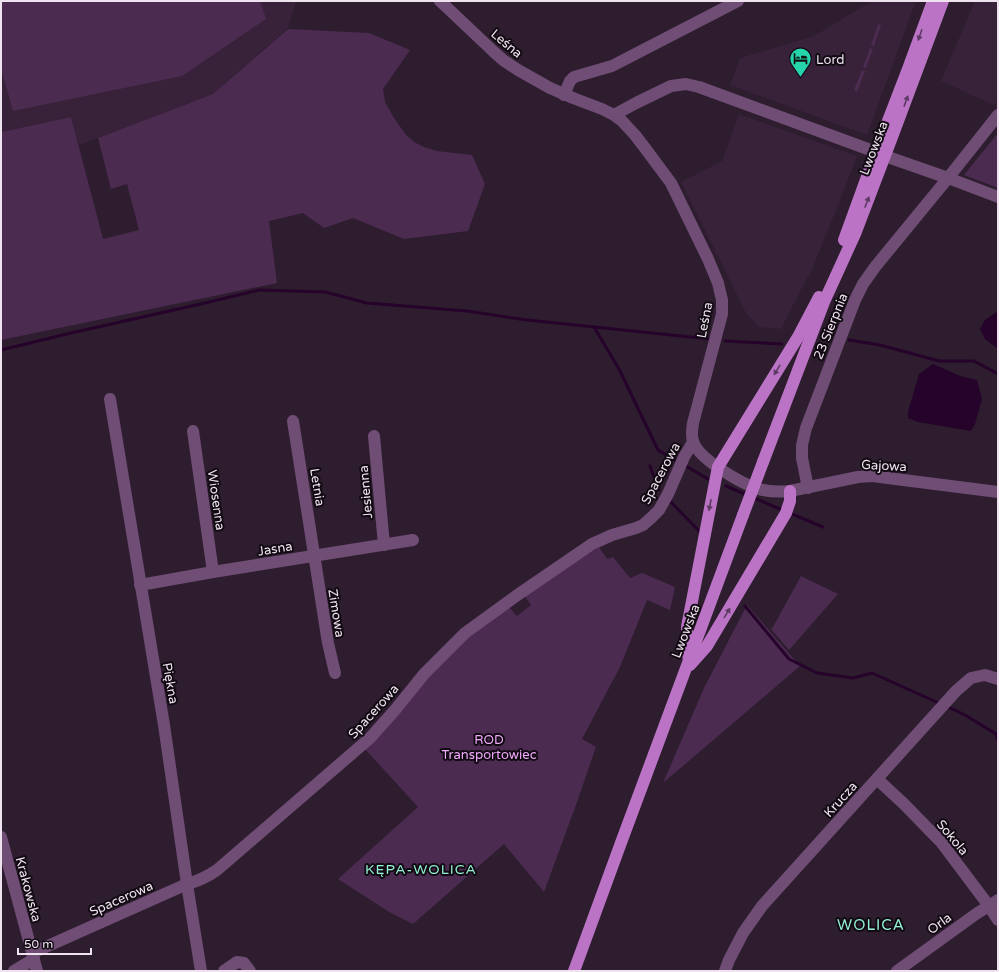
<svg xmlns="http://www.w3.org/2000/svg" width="999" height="972" font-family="'Varela Round',sans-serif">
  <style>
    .built { fill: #37223a }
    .green { fill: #4c2b51 }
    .water { fill: #25032a }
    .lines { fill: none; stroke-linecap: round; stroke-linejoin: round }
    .stream { stroke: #25032a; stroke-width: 3 }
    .minor { stroke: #6f4d74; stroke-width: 12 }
    .major { stroke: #bb74c5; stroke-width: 12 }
    .major-bridge { stroke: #bb74c5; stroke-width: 12 }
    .oneway { fill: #5d3a63 }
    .labels { text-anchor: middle; stroke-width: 4; stroke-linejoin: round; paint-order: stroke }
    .street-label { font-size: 13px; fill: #eee3ef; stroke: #110a12 }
    .poi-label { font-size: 13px; fill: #eee3ef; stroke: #110a12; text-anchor: start }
    .park-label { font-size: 13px; fill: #f1a9fb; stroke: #110a12 }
    .neighbourhood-label { font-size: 14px; letter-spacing: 1px; fill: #93f2d4; stroke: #110a12 }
    .quarter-label { font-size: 15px; letter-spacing: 1px; fill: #93f2d4; stroke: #110a12 }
  </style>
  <rect width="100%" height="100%" fill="#2d1d2f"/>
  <!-- built -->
  <g class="built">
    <path d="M1,1H295L296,2L288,28L213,94L79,145L71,117L1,132Z"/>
    <path d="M875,1H916L867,135L730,85L740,58L814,36L862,7Z"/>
    <path d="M975,1H998V101L994,105L941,81Z"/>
    <path d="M739,114L857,156L845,188L809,277L807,278L781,329L759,327L746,313L681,182L722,161Z"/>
  </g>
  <!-- green -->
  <g class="green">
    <path d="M1,1H260L266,19L182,76L13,111L1,68Z"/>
    <path d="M878,24L881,25L874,46L871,45Z"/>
    <path d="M288,29L369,33L410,50L383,89L385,102L394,118L406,135L414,142L424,147L437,151L472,155L485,184L468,231L404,239L353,218L324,228L303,213L269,221L277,283L1,340V132L71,117L103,239L139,230L127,184L111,189L98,138L213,94Z"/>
    <path d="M870,48L873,49L866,68L863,67Z"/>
    <path d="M862,70L865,71L857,92L854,90Z"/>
    <path d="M998,133V188L964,175Z"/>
    <path d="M599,547L607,559L613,557L630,578L642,573L675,587L670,610L647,600L620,667L582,739L596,747L577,802L544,892L504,844L413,924L389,912L338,879L418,807L365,749L449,653L508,606L517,616L531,605L524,595Z"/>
    <path d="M801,576L838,594L789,650L771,629L773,627Z"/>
    <path d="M747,605L800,666L663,783L704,688Z"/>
  </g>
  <!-- water -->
  <g class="water">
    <path d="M998,311V349L985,339L980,329L985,320Z"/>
    <path d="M933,364L960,376L977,380L982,399L975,424L971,431L918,422L908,418V412L919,374Z"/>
  </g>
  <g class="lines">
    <!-- stream -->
    <g class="stream">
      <path d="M594,327L619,369L658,450L676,461"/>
      <path d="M849,340L880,345L939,361H974L998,374"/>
      <path d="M725,341L782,344"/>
      <path d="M1,350L71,333L205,303L259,290L325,292L367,303L467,311L527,320L710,339"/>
      <path d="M650,466L659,490"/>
      <path d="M686,466L708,479"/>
      <path d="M726,486L747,495"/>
      <path d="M752,497L782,510"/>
      <path d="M670,501L699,531"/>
      <path d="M792,514L823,527"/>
      <path d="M745,606L789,659L817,673L853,678L872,673L941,704"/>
      <path d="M946,706L965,715L996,734L998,741"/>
    </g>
    <!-- minor -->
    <g class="minor">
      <path d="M440,1L493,51L503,60L518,70L550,88L573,98L602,109L614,115L622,121L635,135L645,148L671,183L708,259L718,283L722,300V314L693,423C692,429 691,435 693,441C698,459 742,484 759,489C769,492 780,492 790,491L858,477L872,476L998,492"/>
      <path d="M564,95L570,81L574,77L612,66L738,1"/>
      <path d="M614,115L636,103L671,86L686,84L699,87L876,152"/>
      <path d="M885,156L948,178L998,197"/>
      <path d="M110,399L164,725L187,884L201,971"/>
      <path d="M293,421L328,643L335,673"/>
      <path d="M193,431L213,572"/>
      <path d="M374,436L384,545"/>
      <path d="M808,488L802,458V445L806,428L855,300L863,284L875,267L948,178L998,115"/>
      <path d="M140,585L213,572L413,540"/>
      <path d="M877,779L904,804L941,842L989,906L998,920"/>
      <path d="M1,837L37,971"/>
      <path d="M32,953L50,945L187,884C198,881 207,877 217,870L370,738L395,710L424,674L465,633L516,596L592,544L612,535L636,528L643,525L651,518L659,510L668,494L684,457L693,442"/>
      <path d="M14,971L34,959"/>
      <path d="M224,971L237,962L244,963L250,971"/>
      <path d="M725,971L729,960L743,933L762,906L956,691L971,678L985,675L998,679"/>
      <path d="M897,971L976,914L998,900"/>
    </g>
    <!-- major -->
    <g class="major">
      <path d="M844,240L876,152L908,69L933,1"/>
      <path d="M763,462L824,302L855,234L892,137L943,1"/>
      <path d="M688,656L687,627L718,467L798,337L819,297"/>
      <path d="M690,665L707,646L786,513L790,501V491"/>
      <path d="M574,971L622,840L743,515"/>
    </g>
    <!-- major-bridge -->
    <path class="major-bridge" d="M743,515L763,462"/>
  </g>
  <!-- one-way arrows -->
  <defs><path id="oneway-solid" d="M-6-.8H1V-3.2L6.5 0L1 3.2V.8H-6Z"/></defs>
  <g class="oneway">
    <use href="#oneway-solid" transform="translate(920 35) rotate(109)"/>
    <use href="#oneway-solid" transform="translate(906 101) rotate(-70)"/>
    <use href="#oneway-solid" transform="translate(867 202) rotate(-69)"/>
    <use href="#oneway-solid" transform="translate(777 370) rotate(121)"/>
    <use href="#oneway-solid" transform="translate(710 505) rotate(101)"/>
    <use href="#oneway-solid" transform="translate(727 613) rotate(-59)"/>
  </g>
  <!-- icons -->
  <defs>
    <symbol id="hotel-pin" viewBox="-11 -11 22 30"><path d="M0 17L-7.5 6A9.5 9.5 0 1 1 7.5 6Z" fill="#27d5ad" stroke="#110a12"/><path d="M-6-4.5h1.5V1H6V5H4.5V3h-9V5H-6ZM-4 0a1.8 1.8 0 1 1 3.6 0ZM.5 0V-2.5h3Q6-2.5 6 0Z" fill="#111"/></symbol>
  </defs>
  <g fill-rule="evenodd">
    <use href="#hotel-pin" x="788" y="46" width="25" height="34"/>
  </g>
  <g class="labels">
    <!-- street labels -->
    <g class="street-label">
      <text transform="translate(507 43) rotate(40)" y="5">Leśna</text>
      <text transform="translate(873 148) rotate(-69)" y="5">Lwowska</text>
      <text transform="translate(704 320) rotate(-79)" y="5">Leśna</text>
      <text transform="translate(830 326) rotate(-68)" y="5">23 Sierpnia</text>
      <text transform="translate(884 465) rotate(3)" y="5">Gajowa</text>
      <text transform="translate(660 473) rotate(-62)" y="5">Spacerowa</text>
      <text transform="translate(318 487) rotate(81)" y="5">Letnia</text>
      <text transform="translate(365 492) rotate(-95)" y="5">Jesienna</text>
      <text transform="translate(217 500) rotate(82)" y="5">Wiosenna</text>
      <text transform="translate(275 548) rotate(-9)" y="5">Jasna</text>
      <text transform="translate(337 613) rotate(81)" y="5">Zimowa</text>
      <text transform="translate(685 631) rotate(-69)" y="5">Lwowska</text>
      <text transform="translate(171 683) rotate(80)" y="5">Piękna</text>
      <text transform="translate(373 711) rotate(-48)" y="5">Spacerowa</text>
      <text transform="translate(840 799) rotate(-48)" y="5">Krucza</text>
      <text transform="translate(953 837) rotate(50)" y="5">Sokola</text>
      <text transform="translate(29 889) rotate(75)" y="5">Krakowska</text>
      <text transform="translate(121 898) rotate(-24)" y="5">Spacerowa</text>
      <text transform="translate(939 923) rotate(-36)" y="5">Orla</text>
    </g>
    <!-- poi labels -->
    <g class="poi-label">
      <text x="816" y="64">Lord</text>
    </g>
    <!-- park labels -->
    <g class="park-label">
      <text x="489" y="744">ROD<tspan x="489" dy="15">Transportowiec</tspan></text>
    </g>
    <!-- neighbourhood labels -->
    <g class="neighbourhood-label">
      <text x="421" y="874">KĘPA-WOLICA</text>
    </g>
    <!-- quarter labels -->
    <g class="quarter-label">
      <text x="871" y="930">WOLICA</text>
    </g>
  </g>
  <!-- border -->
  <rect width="999" height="972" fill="none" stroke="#eee3ef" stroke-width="4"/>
  <!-- scale -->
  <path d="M18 948v6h73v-6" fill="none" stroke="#eee3ef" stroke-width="2"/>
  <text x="24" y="948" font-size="12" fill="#eee3ef" stroke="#110a12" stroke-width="3" paint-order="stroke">50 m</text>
</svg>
